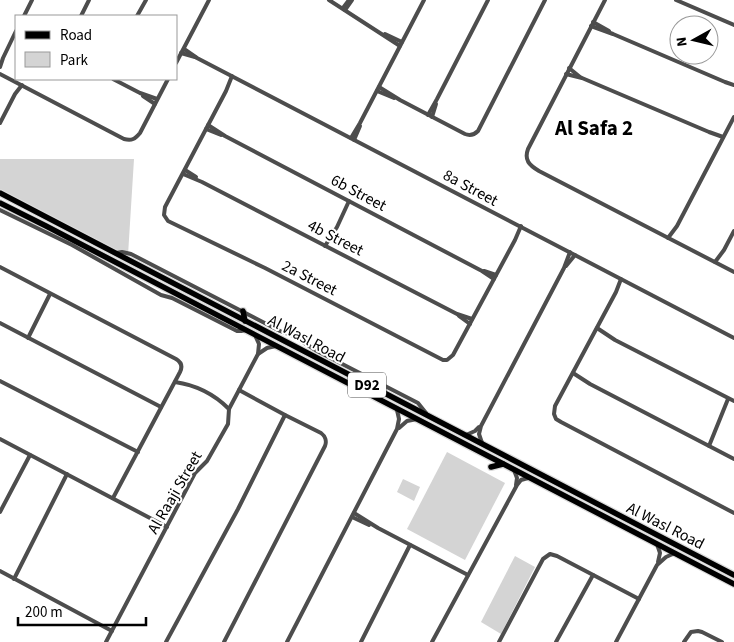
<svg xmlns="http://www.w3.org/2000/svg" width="734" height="642" font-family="'Source Sans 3',sans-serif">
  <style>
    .green { fill: #d4d4d4 }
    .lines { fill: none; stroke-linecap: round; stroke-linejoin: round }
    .primary-casing { stroke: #dbdbdb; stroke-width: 8 }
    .minor { stroke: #4d4d4d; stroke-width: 4 }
    .primary { stroke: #000; stroke-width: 5.5 }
    .labels { text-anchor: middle; stroke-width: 4; stroke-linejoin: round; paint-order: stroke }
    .shield { fill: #fff; stroke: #4c4c4c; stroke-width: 1 }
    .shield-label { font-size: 15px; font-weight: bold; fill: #000 }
    .street-label { font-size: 16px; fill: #000; stroke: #fff }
    .district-label { font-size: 21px; font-weight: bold; fill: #000; stroke: #fff }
  </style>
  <rect width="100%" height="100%" fill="#fff"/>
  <!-- green -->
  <g class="green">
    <path d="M0,159H134L128,255H124L0,189Z"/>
    <path d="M447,452L505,483L465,560L407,529Z"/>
    <path d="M403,479L420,487L414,501L397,492Z"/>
    <path d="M515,556L535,567L501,634L481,622Z"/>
  </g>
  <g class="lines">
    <defs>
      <g id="primary">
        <path d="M0,193L734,575"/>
        <path d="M0,203L46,226L734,584"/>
        <path d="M243,311L245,321"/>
        <path d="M491,467L503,464"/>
      </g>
    </defs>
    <!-- primary casing -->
    <use href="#primary" class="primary-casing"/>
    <!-- minor -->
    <g class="minor">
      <path d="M329,0L400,46"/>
      <path d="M605,0L528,149C524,160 529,165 539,171L734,272"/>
      <path d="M676,0L734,25"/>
      <path d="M343,8L349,0"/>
      <path d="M345,10L352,0"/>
      <path d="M24,16L32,0"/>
      <path d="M81,16L89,0"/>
      <path d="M137,16L146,0"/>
      <path d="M593,22L609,31"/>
      <path d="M591,26L613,34L725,82L734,85"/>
      <path d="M385,34L402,42"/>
      <path d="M184,49L197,58L734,338"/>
      <path d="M181,53L195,57"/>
      <path d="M176,63L209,0"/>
      <path d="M0,67L3,58L16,31"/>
      <path d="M569,68L580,77"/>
      <path d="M0,74L124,139C132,141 135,139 140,133L168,79"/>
      <path d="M566,74L582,78L709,132L723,137"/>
      <path d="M232,76L226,91L165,207L164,215L168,221L265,268L443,360H447L453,355L515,240L521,226"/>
      <path d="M113,79L140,93L157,99"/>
      <path d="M379,87L400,100L465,134C470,136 474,135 478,131L545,0"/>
      <path d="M377,91L394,98"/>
      <path d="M143,96L155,104"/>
      <path d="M428,115L437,99L488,0"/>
      <path d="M432,117L436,104"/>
      <path d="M0,123L15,94L22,85"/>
      <path d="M208,125L225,136L482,271L494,279"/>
      <path d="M206,129L221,135"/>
      <path d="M351,138L360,123L424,0"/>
      <path d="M354,140L360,126"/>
      <path d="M185,170L196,177"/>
      <path d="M183,174L202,182L457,314L472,319"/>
      <path d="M0,210L72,245L161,295L172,298L237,331H241L246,330"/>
      <path d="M668,238L677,226L734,117"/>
      <path d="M325,246L337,227L349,201"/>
      <path d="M116,253L122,252L131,254L280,331L293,336L317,351L418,403L426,413"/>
      <path d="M715,262L724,250L734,231"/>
      <path d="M566,266L575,255"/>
      <path d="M0,267L176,359C181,362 183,366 180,372L113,498"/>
      <path d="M484,271L496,275"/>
      <path d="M621,279L616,292L555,406L554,414L556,419L561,422L734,513"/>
      <path d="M459,316L470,324"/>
      <path d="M0,323L161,407"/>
      <path d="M597,328L615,340L734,401"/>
      <path d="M255,335L259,344L258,354"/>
      <path d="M28,338L50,294"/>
      <path d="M573,373L590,384L734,459"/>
      <path d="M0,381L138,452"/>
      <path d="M175,382C196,385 214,394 229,409"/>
      <path d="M399,428L407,421L417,419"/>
      <path d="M466,435L475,431L479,427"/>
      <path d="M0,439L167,527"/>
      <path d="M482,443L479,434L481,426L564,268L570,252"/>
      <path d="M709,446L728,399"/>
      <path d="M514,470L517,478L516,485"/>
      <path d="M0,512L30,455"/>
      <path d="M354,513L378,528L468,575"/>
      <path d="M352,517L369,525"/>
      <path d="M657,544L660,553L658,562"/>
      <path d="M0,571L112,631"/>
      <path d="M14,579L67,474"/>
      <path d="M106,642L195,473L207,461L228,424L229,409L258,354L267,348L276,346"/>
      <path d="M166,642L238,509L285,415"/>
      <path d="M224,642L325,446C327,441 325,436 321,433L285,415L239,390"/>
      <path d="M287,642L397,429L399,419L397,410"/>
      <path d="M361,642L410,545"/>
      <path d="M432,642L517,485L521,480L528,478"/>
      <path d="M499,642L543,559L550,554L557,556L639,599"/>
      <path d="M556,642L593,575"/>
      <path d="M616,642L657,565L666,557L675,553"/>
      <path d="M684,642L691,632L698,631L702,632L722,642"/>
    </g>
    <!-- primary -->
    <use href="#primary" class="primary"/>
  </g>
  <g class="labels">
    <!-- shield labels -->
    <rect class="shield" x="348" y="372.5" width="38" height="25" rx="4"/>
    <g class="shield-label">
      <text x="367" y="390">D92</text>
    </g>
    <!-- street labels -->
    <g class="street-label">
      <text transform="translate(471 187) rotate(28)" y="6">8a Street</text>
      <text transform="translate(359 192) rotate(28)" y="6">6b Street</text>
      <text transform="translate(336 237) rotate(27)" y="6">4b Street</text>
      <text transform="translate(310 277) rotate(27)" y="6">2a Street</text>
      <text transform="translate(307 338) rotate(28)" y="6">Al Wasl Road</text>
      <text transform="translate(174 492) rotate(-60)" y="6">Al Raaji Street</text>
      <text transform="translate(666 525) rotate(27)" y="6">Al Wasl Road</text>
    </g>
    <!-- district labels -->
    <g class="district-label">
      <text x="594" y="135">Al Safa 2</text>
    </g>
  </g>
  <!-- legend -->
  <rect x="15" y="15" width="162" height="65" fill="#ffffff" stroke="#999999"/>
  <rect x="25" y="31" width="25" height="8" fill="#000000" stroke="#999999"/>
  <text x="60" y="40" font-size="15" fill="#000000">Road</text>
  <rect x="25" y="52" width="25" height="15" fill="#d4d4d4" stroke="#999999"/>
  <text x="60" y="65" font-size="15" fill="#000000">Park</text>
  <!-- north arrow -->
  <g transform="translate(694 40) rotate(262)"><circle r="24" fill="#ffffff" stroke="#999999"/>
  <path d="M0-4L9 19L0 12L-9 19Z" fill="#000000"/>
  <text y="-8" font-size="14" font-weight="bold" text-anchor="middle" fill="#000000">N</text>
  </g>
  <!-- scale -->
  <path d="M18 617v8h128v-8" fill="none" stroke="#000000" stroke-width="2.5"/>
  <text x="25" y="617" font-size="15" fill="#000000" stroke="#ffffff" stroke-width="4" paint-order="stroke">200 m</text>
</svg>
